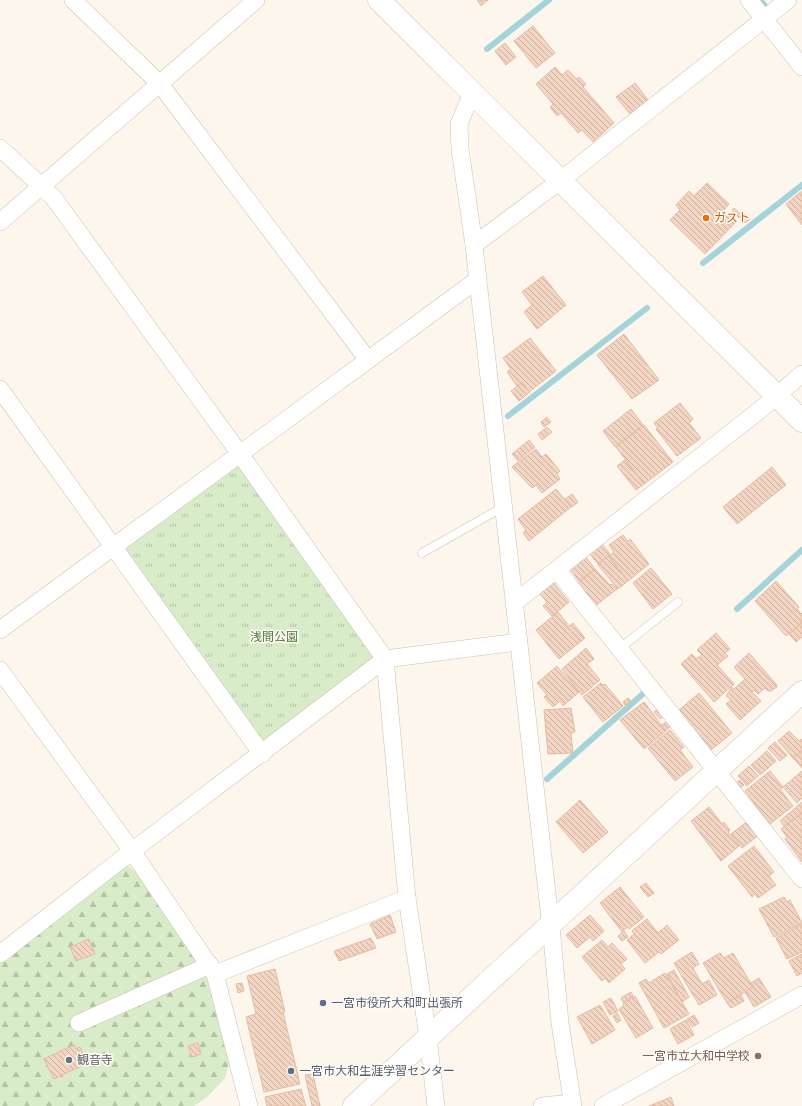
<svg xmlns="http://www.w3.org/2000/svg" width="802" height="1106" font-family="Poppins,'Noto Sans JP',sans-serif">
  <style>
    .grass { fill: url(#grass-tufts) }
    .forest { fill: url(#forest-firs) }
    .lines { fill: none; stroke-linecap: round; stroke-linejoin: round }
    .stream { stroke: #a5d3da; stroke-width: 6 }
    .building { fill: url(#building-back-hatch); stroke: #e6bba3 }
    .lane-casing { stroke: #d1beb0; stroke-width: 9 }
    .street-casing { stroke: #d1beb0; stroke-width: 18 }
    .secondary-casing { stroke: #d6c0b0; stroke-width: 23 }
    .lane { stroke: #fff; stroke-width: 8 }
    .street { stroke: #fff; stroke-width: 17 }
    .secondary { stroke: #fff; stroke-width: 22 }
    .food-dot { fill: #e8710a; stroke: #fffaf3; stroke-width: 1.5 }
    .service-dot { fill: #5c6f8a; stroke: #fffaf3; stroke-width: 1.5 }
    .education-dot { fill: #8d6e63; stroke: #fffaf3; stroke-width: 1.5 }
    .worship-dot { fill: #6b7280; stroke: #fffaf3; stroke-width: 1.5 }
    .labels { text-anchor: middle; stroke-width: 3; stroke-linejoin: round; paint-order: stroke }
    .food-label { font-size: 12px; fill: #c56008; stroke: #fffaf3; text-anchor: start }
    .park-label { font-size: 12px; fill: #537a41; stroke: #fffaf3 }
    .service-label { font-size: 12px; fill: #4e5e75; stroke: #fffaf3; text-anchor: start }
    .education-label { font-size: 12px; fill: #785e54; stroke: #fffaf3; text-anchor: end }
    .worship-label { font-size: 12px; fill: #5b616d; stroke: #fffaf3; text-anchor: start }
  </style>
  <defs>
    <pattern id="grass-tufts" width="24" height="20" patternUnits="userSpaceOnUse"><rect width="24" height="20" fill="#d8ecc9"/><path d="M3 7l-1-3M5 7V3M7 7l1-3M15 17l-1-3M17 17v-4M19 17l1-3" fill="none" stroke="#b4c2a5"/></pattern>
    <pattern id="forest-firs" width="22" height="20" patternUnits="userSpaceOnUse"><rect width="22" height="20" fill="#d8ecc9"/><path d="M5 1l3.5 6h-7zM16 11l3.5 6h-7z" fill="#b4c2a5"/></pattern>
    <pattern id="building-back-hatch" width="6" height="6" patternUnits="userSpaceOnUse"><rect width="6" height="6" fill="#f3d5c3"/><path d="M-1 5l2 2M0 0l6 6M5-1l2 2" fill="none" stroke="#cab0a1"/></pattern>
  </defs>
  <rect width="100%" height="100%" fill="#fdf6ec"/>
  <!-- grass -->
  <path class="grass" d="M238,463L378,659L263,746L123,548Z"/>
  <!-- forest -->
  <path class="forest" d="M128,866L142,877L152,897L201,963L214,1000L229,1063L225,1078L207,1097L194,1106H0V959L116,869Z"/>
  <g class="lines">
    <!-- stream -->
    <g class="stream">
      <path d="M760,0L765,6"/>
      <path d="M487,49L549,0"/>
      <path d="M703,263L802,185"/>
      <path d="M508,416L647,308"/>
      <path d="M737,609L802,550"/>
      <path d="M547,779L645,692"/>
    </g>
  </g>
  <!-- building -->
  <g class="building">
    <path d="M477,0H488L481,6Z"/>
    <path d="M533,26L555,53L536,68L514,41Z"/>
    <path d="M505,43L516,57L506,65L495,51Z"/>
    <path d="M555,67L562,75L568,70L577,79L579,77L586,84L583,87L614,123L593,142L582,130L578,133L561,113L557,116L550,107L553,104L536,84Z"/>
    <path d="M635,83L648,100L630,114L616,97Z"/>
    <path d="M707,183L729,204L724,210L736,222L705,254L670,220L680,210L676,205L689,191L694,196Z"/>
    <path d="M802,191V225L786,204Z"/>
    <path d="M734,208L742,215L739,218L732,210Z"/>
    <path d="M746,215L750,219L745,223L742,220Z"/>
    <path d="M543,276L566,305L537,329L524,312L532,305L522,292Z"/>
    <path d="M624,334L659,380L632,399L597,355Z"/>
    <path d="M530,338L556,371L529,392L522,382L517,386L507,372L511,369L503,358Z"/>
    <path d="M522,383L530,392L519,401L511,391Z"/>
    <path d="M680,403L693,419L689,423L701,438L677,456L656,429L658,428L654,423Z"/>
    <path d="M631,409L643,425L615,447L603,431Z"/>
    <path d="M547,417L551,422L544,427L541,422Z"/>
    <path d="M644,425L673,462L644,484L616,447Z"/>
    <path d="M547,427L552,432L542,440L538,434Z"/>
    <path d="M529,440L535,447L518,461L512,454Z"/>
    <path d="M536,449L542,457L546,454L560,471L557,474L560,479L542,493L536,485L532,488L512,467Z"/>
    <path d="M625,460L644,484L636,490L617,466Z"/>
    <path d="M772,467L786,485L737,524L723,507Z"/>
    <path d="M556,489L571,507L529,541L523,533L526,530L518,519Z"/>
    <path d="M572,494L578,502L572,507L565,499Z"/>
    <path d="M623,535L628,541L630,539L649,564L628,581L609,556L614,552L609,545Z"/>
    <path d="M602,544L610,554L598,564L590,554Z"/>
    <path d="M608,556L628,581L618,589L598,565Z"/>
    <path d="M586,557L595,569L579,581L570,569Z"/>
    <path d="M651,568L672,594L653,609L633,583Z"/>
    <path d="M595,569L610,585L612,584L617,589L595,606L578,583Z"/>
    <path d="M776,581L799,607L797,609L802,614V622L786,636L755,601Z"/>
    <path d="M553,582L569,602L552,616L543,606L547,602L539,593Z"/>
    <path d="M558,612L569,626L573,623L585,638L559,659L536,630Z"/>
    <path d="M802,623V637L796,642L789,634Z"/>
    <path d="M716,633L730,649L725,653L728,656L717,665L734,684L714,702L681,664L692,654L696,659L702,655L697,650Z"/>
    <path d="M586,648L594,659L587,664L600,680L582,695L562,669Z"/>
    <path d="M749,653L776,684L777,687L771,691H768L765,688L758,694L754,690L752,692L761,701L740,720L726,704L731,700L726,696L732,687L734,689L745,679L734,667Z"/>
    <path d="M557,666L579,692L563,706L560,701L553,707L544,697L547,695L537,683Z"/>
    <path d="M601,683L603,685L605,684L623,706L603,722L583,697Z"/>
    <path d="M699,693L732,733L711,750L678,711Z"/>
    <path d="M628,698L631,701L625,705L623,702Z"/>
    <path d="M644,702L666,731L644,749L620,720Z"/>
    <path d="M571,708L575,732L571,733L573,753L548,754L544,710Z"/>
    <path d="M658,709L664,716L660,719L654,712Z"/>
    <path d="M666,722L670,727L666,731L662,725Z"/>
    <path d="M670,730L684,747L680,750L693,767L675,781L648,748Z"/>
    <path d="M789,731L799,741L802,739V750L793,758L778,741Z"/>
    <path d="M775,742L787,755L780,761L768,748Z"/>
    <path d="M767,751L776,761L760,775L751,765Z"/>
    <path d="M802,751V768L793,758Z"/>
    <path d="M749,766L758,776L747,786L738,776Z"/>
    <path d="M770,771L783,787L780,789L793,806L770,824L745,791Z"/>
    <path d="M802,771V798L797,803L783,787Z"/>
    <path d="M739,780L744,785L741,787L736,783Z"/>
    <path d="M580,800L608,832L583,853L556,822Z"/>
    <path d="M802,802V815L801,813L784,826L780,821Z"/>
    <path d="M709,807L722,824L724,822L730,830L728,832L739,846L721,861L691,821Z"/>
    <path d="M801,814L802,816V862L785,839L787,837L781,829Z"/>
    <path d="M748,821L759,835L742,848L731,834Z"/>
    <path d="M754,846L774,872L769,876L776,885L758,898L755,894L752,897L728,866Z"/>
    <path d="M646,883L654,893L648,897L640,887Z"/>
    <path d="M620,887L644,917L629,929L628,927L622,932L600,903Z"/>
    <path d="M784,897L787,902L790,900L802,923L774,937L759,909Z"/>
    <path d="M390,915L396,932L377,939L370,924Z"/>
    <path d="M590,915L604,931L593,941L590,937L577,948L566,935Z"/>
    <path d="M647,919L658,933L667,925L679,940L661,954L659,952L645,963L627,940L634,934L632,931Z"/>
    <path d="M802,924V952L787,959L776,938Z"/>
    <path d="M624,931L628,937L622,941L618,936Z"/>
    <path d="M371,938L376,948L339,961L334,951Z"/>
    <path d="M89,939L95,954L76,961L70,947Z"/>
    <path d="M602,940L608,947L612,943L627,959L621,964L625,969L609,983L605,978L602,981L582,957Z"/>
    <path d="M692,952L699,964L693,968L702,984L709,980L717,995L699,1005L674,963Z"/>
    <path d="M720,953L724,958L733,953L753,987L727,1003L703,963Z"/>
    <path d="M802,954V973L797,976L789,961Z"/>
    <path d="M275,969L285,1012H283L300,1084L264,1092L246,1017L256,1014L247,976Z"/>
    <path d="M674,970L689,997L682,1002L667,974Z"/>
    <path d="M665,973L689,1014L664,1028L639,983L646,979L649,983Z"/>
    <path d="M759,978L771,997L754,1007L745,992L754,987L751,983Z"/>
    <path d="M242,983L244,991L238,993L236,984Z"/>
    <path d="M631,992L633,996L623,1002L621,998Z"/>
    <path d="M741,995L744,1001L731,1008L727,1003Z"/>
    <path d="M635,996L653,1028L636,1038L619,1009L624,1005L623,1003Z"/>
    <path d="M611,998L618,1011L610,1015L603,1002Z"/>
    <path d="M600,1005L615,1030L592,1044L577,1017Z"/>
    <path d="M617,1013L621,1020L617,1023L613,1016Z"/>
    <path d="M694,1015L699,1023L692,1027L687,1019Z"/>
    <path d="M686,1020L694,1035L678,1044L670,1029Z"/>
    <path d="M198,1043L201,1054L191,1057L188,1046Z"/>
    <path d="M74,1045L76,1049L80,1047L85,1059L81,1061L83,1065L54,1079L44,1059Z"/>
    <path d="M313,1074L320,1106H312L305,1075Z"/>
    <path d="M301,1089L306,1106H267L265,1097Z"/>
    <path d="M671,1097L674,1106H649Z"/>
  </g>
  <g class="lines">
    <defs>
      <g id="lane">
        <path d="M422,553L503,507"/>
        <path d="M619,649L678,602"/>
      </g>
      <g id="street">
        <path d="M73,0L160,84L368,360"/>
        <path d="M749,0L802,67"/>
        <path d="M472,93L459,124L460,149L474,245L552,937L560,1023L573,1106"/>
        <path d="M0,148L53,197L240,454L385,659L407,898L428,1037L436,1106"/>
        <path d="M0,222L256,0"/>
        <path d="M474,245L561,180L788,0"/>
        <path d="M0,389L262,754"/>
        <path d="M557,570L802,879"/>
        <path d="M514,603L761,409L802,374"/>
        <path d="M0,630L477,280"/>
        <path d="M0,670L132,851L215,974L249,1106"/>
        <path d="M0,954L132,851L385,659L518,642"/>
        <path d="M215,974L407,898"/>
        <path d="M79,1023L210,965"/>
        <path d="M542,1106L572,1103"/>
        <path d="M603,1106L802,995"/>
      </g>
      <g id="secondary">
        <path d="M379,0L802,421"/>
        <path d="M354,1106L802,692"/>
      </g>
    </defs>
    <!-- lane casing -->
    <use href="#lane" class="lane-casing"/>
    <!-- street casing -->
    <use href="#street" class="street-casing"/>
    <!-- secondary casing -->
    <use href="#secondary" class="secondary-casing"/>
    <!-- lane -->
    <use href="#lane" class="lane"/>
    <!-- street -->
    <use href="#street" class="street"/>
    <!-- secondary -->
    <use href="#secondary" class="secondary"/>
  </g>
  <!-- markers -->
  <circle class="food-dot" cx="706" cy="218" r="4"/>
  <g class="service-dot">
    <circle cx="323" cy="1003" r="4"/>
    <circle cx="291" cy="1071" r="4"/>
  </g>
  <circle class="education-dot" cx="758" cy="1056" r="4"/>
  <circle class="worship-dot" cx="69" cy="1060" r="4"/>
  <g class="labels">
    <!-- food labels -->
    <g class="food-label">
      <text x="714" y="222">ガスト</text>
    </g>
    <!-- park labels -->
    <g class="park-label">
      <text x="274" y="641">浅間公園</text>
    </g>
    <!-- service labels -->
    <g class="service-label">
      <text x="331" y="1007">一宮市役所大和町出張所</text>
      <text x="299" y="1075">一宮市大和生涯学習センター</text>
    </g>
    <!-- education labels -->
    <g class="education-label">
      <text x="750" y="1060">一宮市立大和中学校</text>
    </g>
    <!-- worship labels -->
    <g class="worship-label">
      <text x="77" y="1064">観音寺</text>
    </g>
  </g>
</svg>
